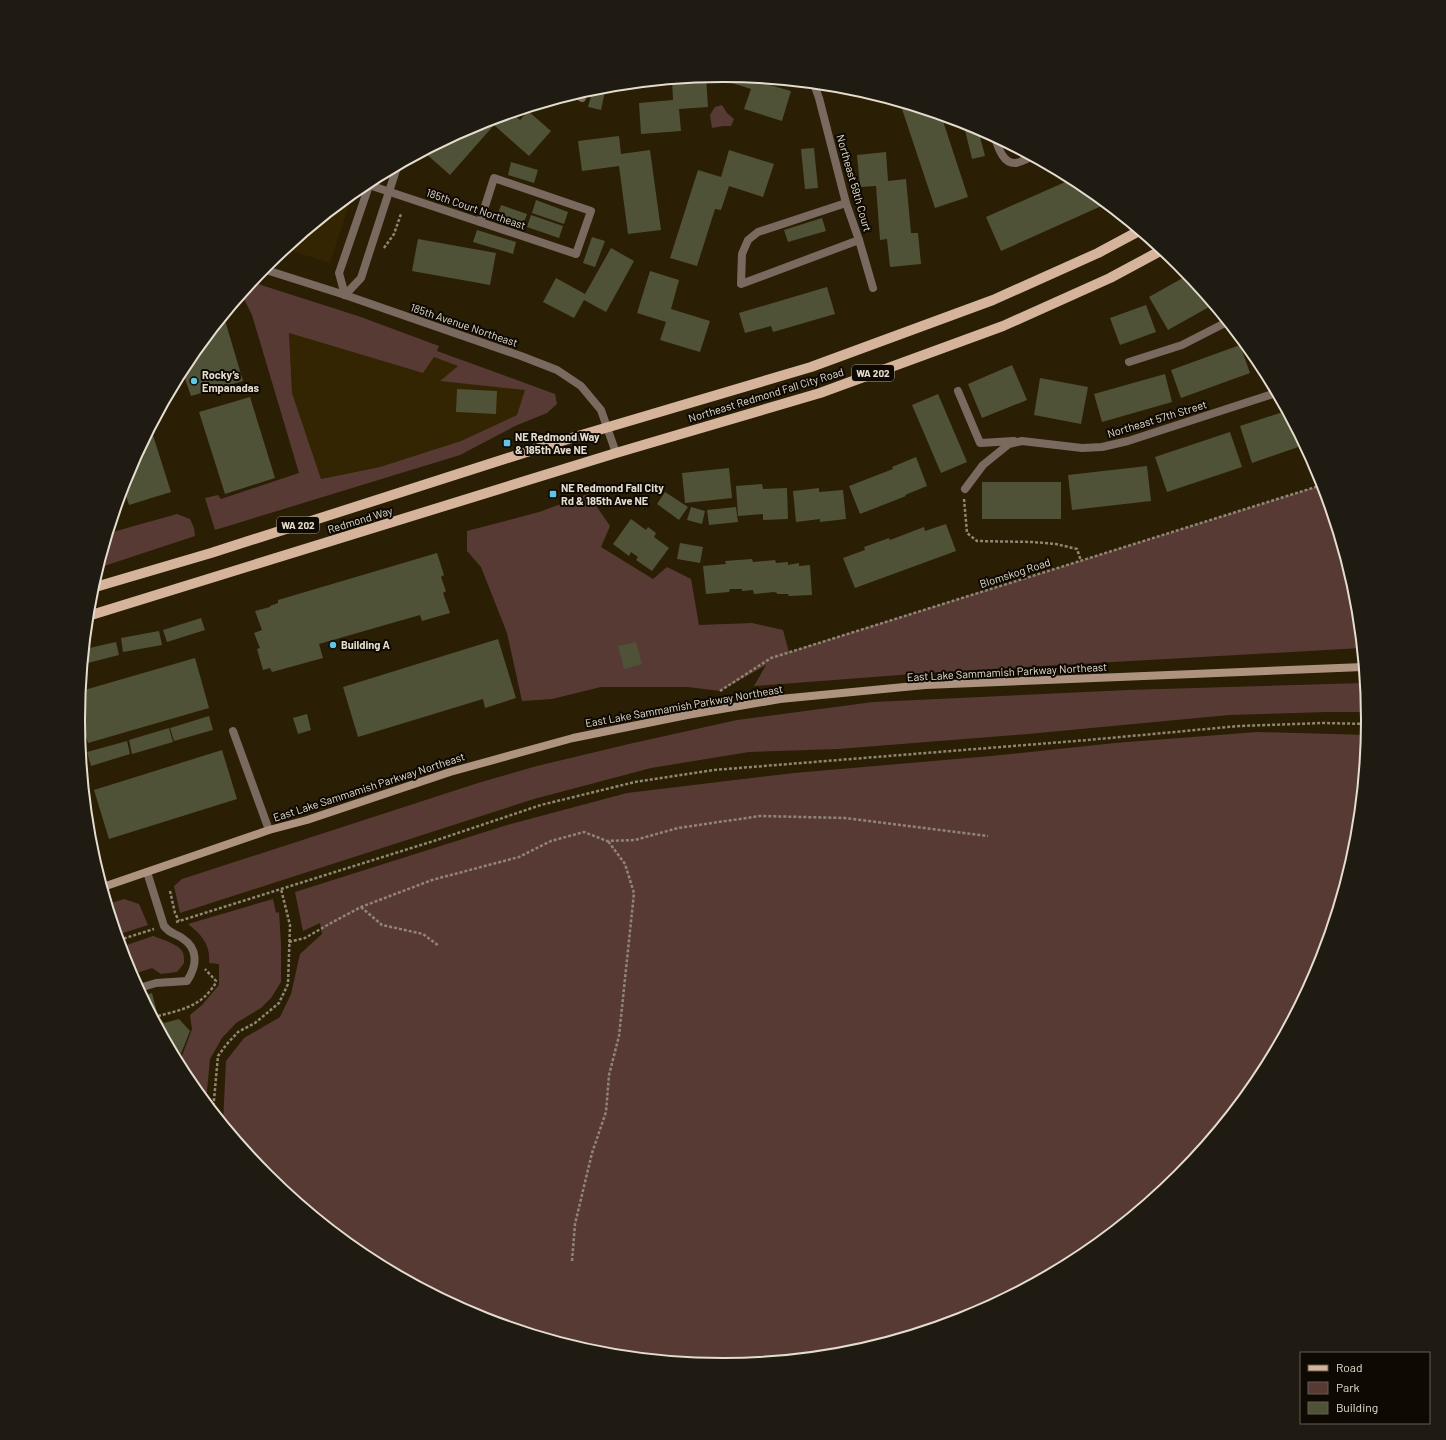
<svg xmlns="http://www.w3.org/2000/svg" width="1446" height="1440" font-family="Barlow,sans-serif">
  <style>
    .built { fill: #332402 }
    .green { fill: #583a35; fill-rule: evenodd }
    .building { fill: #505237 }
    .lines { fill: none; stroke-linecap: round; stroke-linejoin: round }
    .path { stroke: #8f8673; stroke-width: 2.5; stroke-dasharray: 3 2; stroke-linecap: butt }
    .service { stroke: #7a695e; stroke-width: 8 }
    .minor { stroke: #7a695e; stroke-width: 8 }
    .tertiary { stroke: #7a695e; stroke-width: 8 }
    .secondary { stroke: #ae9381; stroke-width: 8 }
    .primary { stroke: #d6b49c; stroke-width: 10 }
    .poi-dot { fill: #5dc7e8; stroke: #0e0902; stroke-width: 1.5 }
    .labels { text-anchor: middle; stroke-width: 4; stroke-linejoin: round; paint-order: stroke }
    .shield { fill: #0e0902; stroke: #a49d91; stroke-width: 1 }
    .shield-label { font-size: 10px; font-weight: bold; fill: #e4ddce }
    .street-label { font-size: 11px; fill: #e4ddce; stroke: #0e0902 }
    .poi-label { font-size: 11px; font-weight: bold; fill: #e4ddce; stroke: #0e0902; text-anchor: start }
    .rim { fill: none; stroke: #e4ddce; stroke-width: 2 }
  </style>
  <rect width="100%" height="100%" fill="#2a1e05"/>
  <!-- built -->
  <g class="built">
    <path d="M353,193L330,263L285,249Z"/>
    <path d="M289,333L423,373L434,356L458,366L440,381L526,389L517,415L461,441L380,467L321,479L292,393Z"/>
  </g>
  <!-- green -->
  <g class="green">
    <path d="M722,105L727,113L734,119L731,126H723L712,128L710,115L715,107Z"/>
    <path d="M252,282L358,316L439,346L437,351L555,394L557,404L547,413L515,426L460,455L215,530L205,498L218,495L221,499L299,473L252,315L242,295ZM289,333L423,373L434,357L458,366L440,381L525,390L517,415L461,441L380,467L321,479L292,393Z"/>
    <path d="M1322,485L1356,594L1361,648L939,672L754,686L766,665L720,691L688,687H601L552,699L522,701L507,633L481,567L467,551V531L539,512L588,494L610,526L601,547L653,579L667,567L691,579L699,625L752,623L783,630L789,652Z"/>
    <path d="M177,514L190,519L194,528L195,536L98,568L109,533Z"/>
    <path d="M1364,683L1367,712H1327L1229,715L1028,734L838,749L749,752L651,768L534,799L180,913L174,886L182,879L478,783L537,766L629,744L737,720L873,702L1128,690Z"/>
    <path d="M1257,732L1367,735L1356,846L1319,967L1259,1079L1179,1176L1081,1256L970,1316L849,1353L723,1365L597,1353L476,1316L364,1256L267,1176L223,1123L226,1061L244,1038L280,1017L291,994L300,954L322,934L320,923L303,931L295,892L507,825L627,793L794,773L991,756L1115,743Z"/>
    <path d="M124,899L139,904L148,925L117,935L108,904Z"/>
    <path d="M273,899L276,913L279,912L281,943V982L271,998L261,1008L236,1023L222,1038L210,1059L206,1102L187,1078L179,1064L192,1029L190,1015L202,1005L219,985V964L209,963C211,945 201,934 188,924Z"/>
    <path d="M153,936C161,939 181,945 183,953C184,956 184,960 184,963L177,972L161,974L152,968L131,975L127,967L121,947Z"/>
  </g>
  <!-- building -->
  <g class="building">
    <path d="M720,75L756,78L755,81L791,91L782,121L744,109L751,89L719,79Z"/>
    <path d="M706,77L708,107L679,109L681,131L641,134L639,103L673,100L672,80Z"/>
    <path d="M606,86L601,110L588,107L593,89Z"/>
    <path d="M573,95L571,101L561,98L568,96Z"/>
    <path d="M900,103L941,115L968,197L935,208Z"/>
    <path d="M528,111L551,131L529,156L494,125L450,175L424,152L476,124L512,113L520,120Z"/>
    <path d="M963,122L978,129L985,156L972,159Z"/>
    <path d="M619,136L621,154L650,150L661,230L628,234L619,166L582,171L578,141Z"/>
    <path d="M814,148L818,188L805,189L801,149Z"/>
    <path d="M729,150L774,164L763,197L729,186L721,210L715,209L697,266L670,258L698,170L721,177Z"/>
    <path d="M886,152L888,181L906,179L911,233H918L921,264L890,267L887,239L880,240L876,186L860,187L857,155Z"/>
    <path d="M511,162L538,170L534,183L508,175Z"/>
    <path d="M1072,179L1082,184L1106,204L1001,251L986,217Z"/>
    <path d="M536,200L568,212L564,224L532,213Z"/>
    <path d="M501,205L527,214L523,226L497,217Z"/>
    <path d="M531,215L563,226L559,238L527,227Z"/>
    <path d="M822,218L826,231L788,242L784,230Z"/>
    <path d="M477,230L516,242L513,254L473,242Z"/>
    <path d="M592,237L605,241L595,267L583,263Z"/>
    <path d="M418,239L496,253L490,285L412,271Z"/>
    <path d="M611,248L634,261L606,312L584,300L574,318L543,302L556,278L585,294Z"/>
    <path d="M650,271L679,280L671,309L710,321L700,352L660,340L666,322L637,313Z"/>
    <path d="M1188,275L1197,286L1209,307L1168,330L1149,297Z"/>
    <path d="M827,287L835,314L773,332L771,326L745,333L739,313Z"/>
    <path d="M1146,305L1156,332L1120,345L1110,318Z"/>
    <path d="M224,317L243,381L191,396L182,370L187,361Z"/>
    <path d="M1240,345L1250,373L1181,398L1171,370Z"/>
    <path d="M1012,365L1027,400L982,418L968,384Z"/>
    <path d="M1165,374L1172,402L1102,422L1094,394Z"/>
    <path d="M1040,378L1088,387L1081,424L1034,415Z"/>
    <path d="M457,389L497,391L496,414L456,412Z"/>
    <path d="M938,394L967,462L941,473L912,405Z"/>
    <path d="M250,397L275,478L225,494L199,412Z"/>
    <path d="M1286,411L1304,445L1252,463L1240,426Z"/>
    <path d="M151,429L171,492L129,505L123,487L127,473Z"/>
    <path d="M1230,432L1242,467L1167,492L1155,457Z"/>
    <path d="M916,457L927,486L905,495L906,496L860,514L849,486L893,469L892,467Z"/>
    <path d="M1147,466L1151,501L1072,510L1068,475Z"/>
    <path d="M729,468L732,498L685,503L682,473Z"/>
    <rect x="982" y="482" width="79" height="37"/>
    <path d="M762,484L763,489L787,488L788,519L763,520V514L738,516L736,486Z"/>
    <path d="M819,488V492L843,490L846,519L820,522V519L796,522L793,491Z"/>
    <path d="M665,492L688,507L679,520L657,504Z"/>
    <path d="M691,507L705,511L702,524L687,520Z"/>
    <path d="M736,507L738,522L709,525L707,510Z"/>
    <path d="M631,519L646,530L648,527L656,533L654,537L669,548L652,571L636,560L638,557L631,552L629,556L613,544Z"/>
    <path d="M946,524L956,551L855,588L843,558L865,550L864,547L889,538L890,540L924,527L925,531Z"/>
    <path d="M680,543L703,547L700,563L677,559Z"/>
    <path d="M437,553L444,575L441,577L446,591L443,593L450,613L422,621L420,615L319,644L323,658L272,672L270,668L263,670L257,649L260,648L254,633L262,630L255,611L270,607V606L278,603V600Z"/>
    <path d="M752,559L753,562L775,560L776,563L788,562V565L799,563V566L810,565L812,595L789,596L788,594H777V593L774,592L754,594L753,590L742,591V589H730L729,592L706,594L703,566L726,564L725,561Z"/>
    <path d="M201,618L205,630L167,642L163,630Z"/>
    <path d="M159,631L162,645L123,652L121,638Z"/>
    <path d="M498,639L516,698L485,708L483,699L358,737L343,687Z"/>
    <path d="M116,642L119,655L84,664L85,649Z"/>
    <path d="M636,642L642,664L624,669L618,646Z"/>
    <path d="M195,658L209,708L88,743L79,713L81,691Z"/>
    <path d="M307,714L311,730L298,734L293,718Z"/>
    <path d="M209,716L213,730L174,741L170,728Z"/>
    <path d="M169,728L173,742L132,754L129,740Z"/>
    <path d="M127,741L130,754L91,766L87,752Z"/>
    <path d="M222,750L237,799L109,839L94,790Z"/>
    <path d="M152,993L158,1016L164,1023L179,1019L190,1031L178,1061L143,996Z"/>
  </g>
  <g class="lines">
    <!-- path -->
    <g class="path">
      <path d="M384,248L394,234L401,214"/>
      <path d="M964,499L967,533L977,541L1033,542L1056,544L1077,549L1081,561"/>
      <path d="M720,691L771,658L1322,485"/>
      <path d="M170,891L175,913L179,921"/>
      <path d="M361,907L382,925L423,934L439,946"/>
      <path d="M176,922L443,838L541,805L635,782L714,770L1088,740L1239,726L1323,723L1368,724"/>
      <path d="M119,940L154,929"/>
      <path d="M289,942L305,938L331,923L361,907L432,880L519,857L551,841L584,832L607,841L635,840L678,828L760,816L845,818L988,836"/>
      <path d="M158,1016C177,1011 197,1007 209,992C212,988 215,986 216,981L205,969"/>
      <path d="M213,1111L218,1056L226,1045L238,1032L255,1023L279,1003L288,984L290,925L281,889"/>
      <path d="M572,1261L575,1224L592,1153L606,1112L609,1075L619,1036L634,893L625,864L608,841"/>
    </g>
    <!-- service -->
    <g class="service">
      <path d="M846,203L758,232L748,240L742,254L741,284L859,240"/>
      <path d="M480,222L494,178L591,211L576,254"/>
      <path d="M233,731L269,830"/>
      <path d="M139,988L156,983L187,981C197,966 199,949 182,938C175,933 170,934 164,926L147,872"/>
    </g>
    <!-- minor -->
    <g class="minor">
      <path d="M814,84L819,98L846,203L859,240L873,288"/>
      <path d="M582,98L584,91"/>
      <path d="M995,138C998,147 1003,164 1016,163C1021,162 1027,159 1031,157"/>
      <path d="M369,185L576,254"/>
      <path d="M345,295L361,278L397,167"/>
      <path d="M345,295L339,273L371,180"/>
      <path d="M1129,362L1182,345L1227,322"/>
      <path d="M958,391L980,443L1014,441"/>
      <path d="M965,489L983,465L1009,444L1022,441L1082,448L1102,447L1128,441L1276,393"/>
    </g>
    <!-- tertiary -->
    <path class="tertiary" d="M263,269L345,295L521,356L557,370L581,386L601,410L616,453"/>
    <!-- secondary -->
    <path class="secondary" d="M103,887L269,830L307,820L450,772L573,738L687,715L780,699L925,685L1363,667"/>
    <!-- primary -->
    <g class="primary">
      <path d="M92,588L211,553L558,442L811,367L993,300L1098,253L1139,231"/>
      <path d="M88,616L616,453L820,393L1003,326L1110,278L1162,250"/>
    </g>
  </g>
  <!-- markers -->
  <g class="poi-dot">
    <circle cx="194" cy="381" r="4"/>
    <rect x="503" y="439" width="8" height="8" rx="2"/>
    <rect x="549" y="490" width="8" height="8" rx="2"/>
    <circle cx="333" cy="645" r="4"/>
  </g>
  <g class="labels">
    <!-- shield labels -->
    <g class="shield">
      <rect x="852" y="365" width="42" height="16" rx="3"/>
      <rect x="277" y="517" width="42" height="16" rx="3"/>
    </g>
    <g class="shield-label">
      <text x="873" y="377">WA 202</text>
      <text x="298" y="529">WA 202</text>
    </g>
    <!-- street labels -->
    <g class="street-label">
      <text transform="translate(854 183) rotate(74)" y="4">Northeast 59th Court</text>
      <text transform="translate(476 209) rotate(19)" y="4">185th Court Northeast</text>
      <text transform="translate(464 325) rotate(19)" y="4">185th Avenue Northeast</text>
      <text transform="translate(766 395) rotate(-17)" y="4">Northeast Redmond Fall City Road</text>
      <text transform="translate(1157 419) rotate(-17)" y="4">Northeast 57th Street</text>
      <text transform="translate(360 520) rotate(-17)" y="4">Redmond Way</text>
      <text transform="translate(1015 573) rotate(-18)" y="4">Blomskog Road</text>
      <text transform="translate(1007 672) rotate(-3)" y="4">East Lake Sammamish Parkway Northeast</text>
      <text transform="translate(684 706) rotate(-10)" y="4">East Lake Sammamish Parkway Northeast</text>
      <text transform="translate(369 787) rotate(-18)" y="4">East Lake Sammamish Parkway Northeast</text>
    </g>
    <!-- poi labels -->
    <g class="poi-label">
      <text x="202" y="379">Rocky’s<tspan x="202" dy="13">Empanadas</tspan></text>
      <text x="515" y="441">NE Redmond Way<tspan x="515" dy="13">&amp; 185th Ave NE</tspan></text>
      <text x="561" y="492">NE Redmond Fall City<tspan x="561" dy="13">Rd &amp; 185th Ave NE</tspan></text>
      <text x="341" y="649">Building A</text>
    </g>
  </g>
  <!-- crop -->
  <path d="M0 0H1446V1440H0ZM85 720a638 638 0 1 1 1276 0a638 638 0 1 1-1276 0Z" fill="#1f1a12" fill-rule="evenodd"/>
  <path class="rim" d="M85 720a638 638 0 1 1 1276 0a638 638 0 1 1-1276 0Z"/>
  <!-- legend -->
  <rect x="1300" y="1352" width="130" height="72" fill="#0e0902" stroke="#645e54"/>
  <rect x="1308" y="1365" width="20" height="6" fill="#d6b49c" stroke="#645e54"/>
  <text x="1336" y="1372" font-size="12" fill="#e4ddce">Road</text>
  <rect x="1308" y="1382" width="20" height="12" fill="#583a35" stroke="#645e54"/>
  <text x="1336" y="1392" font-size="12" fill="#e4ddce">Park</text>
  <rect x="1308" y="1402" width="20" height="12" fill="#505237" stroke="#645e54"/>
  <text x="1336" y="1412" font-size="12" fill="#e4ddce">Building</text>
</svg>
